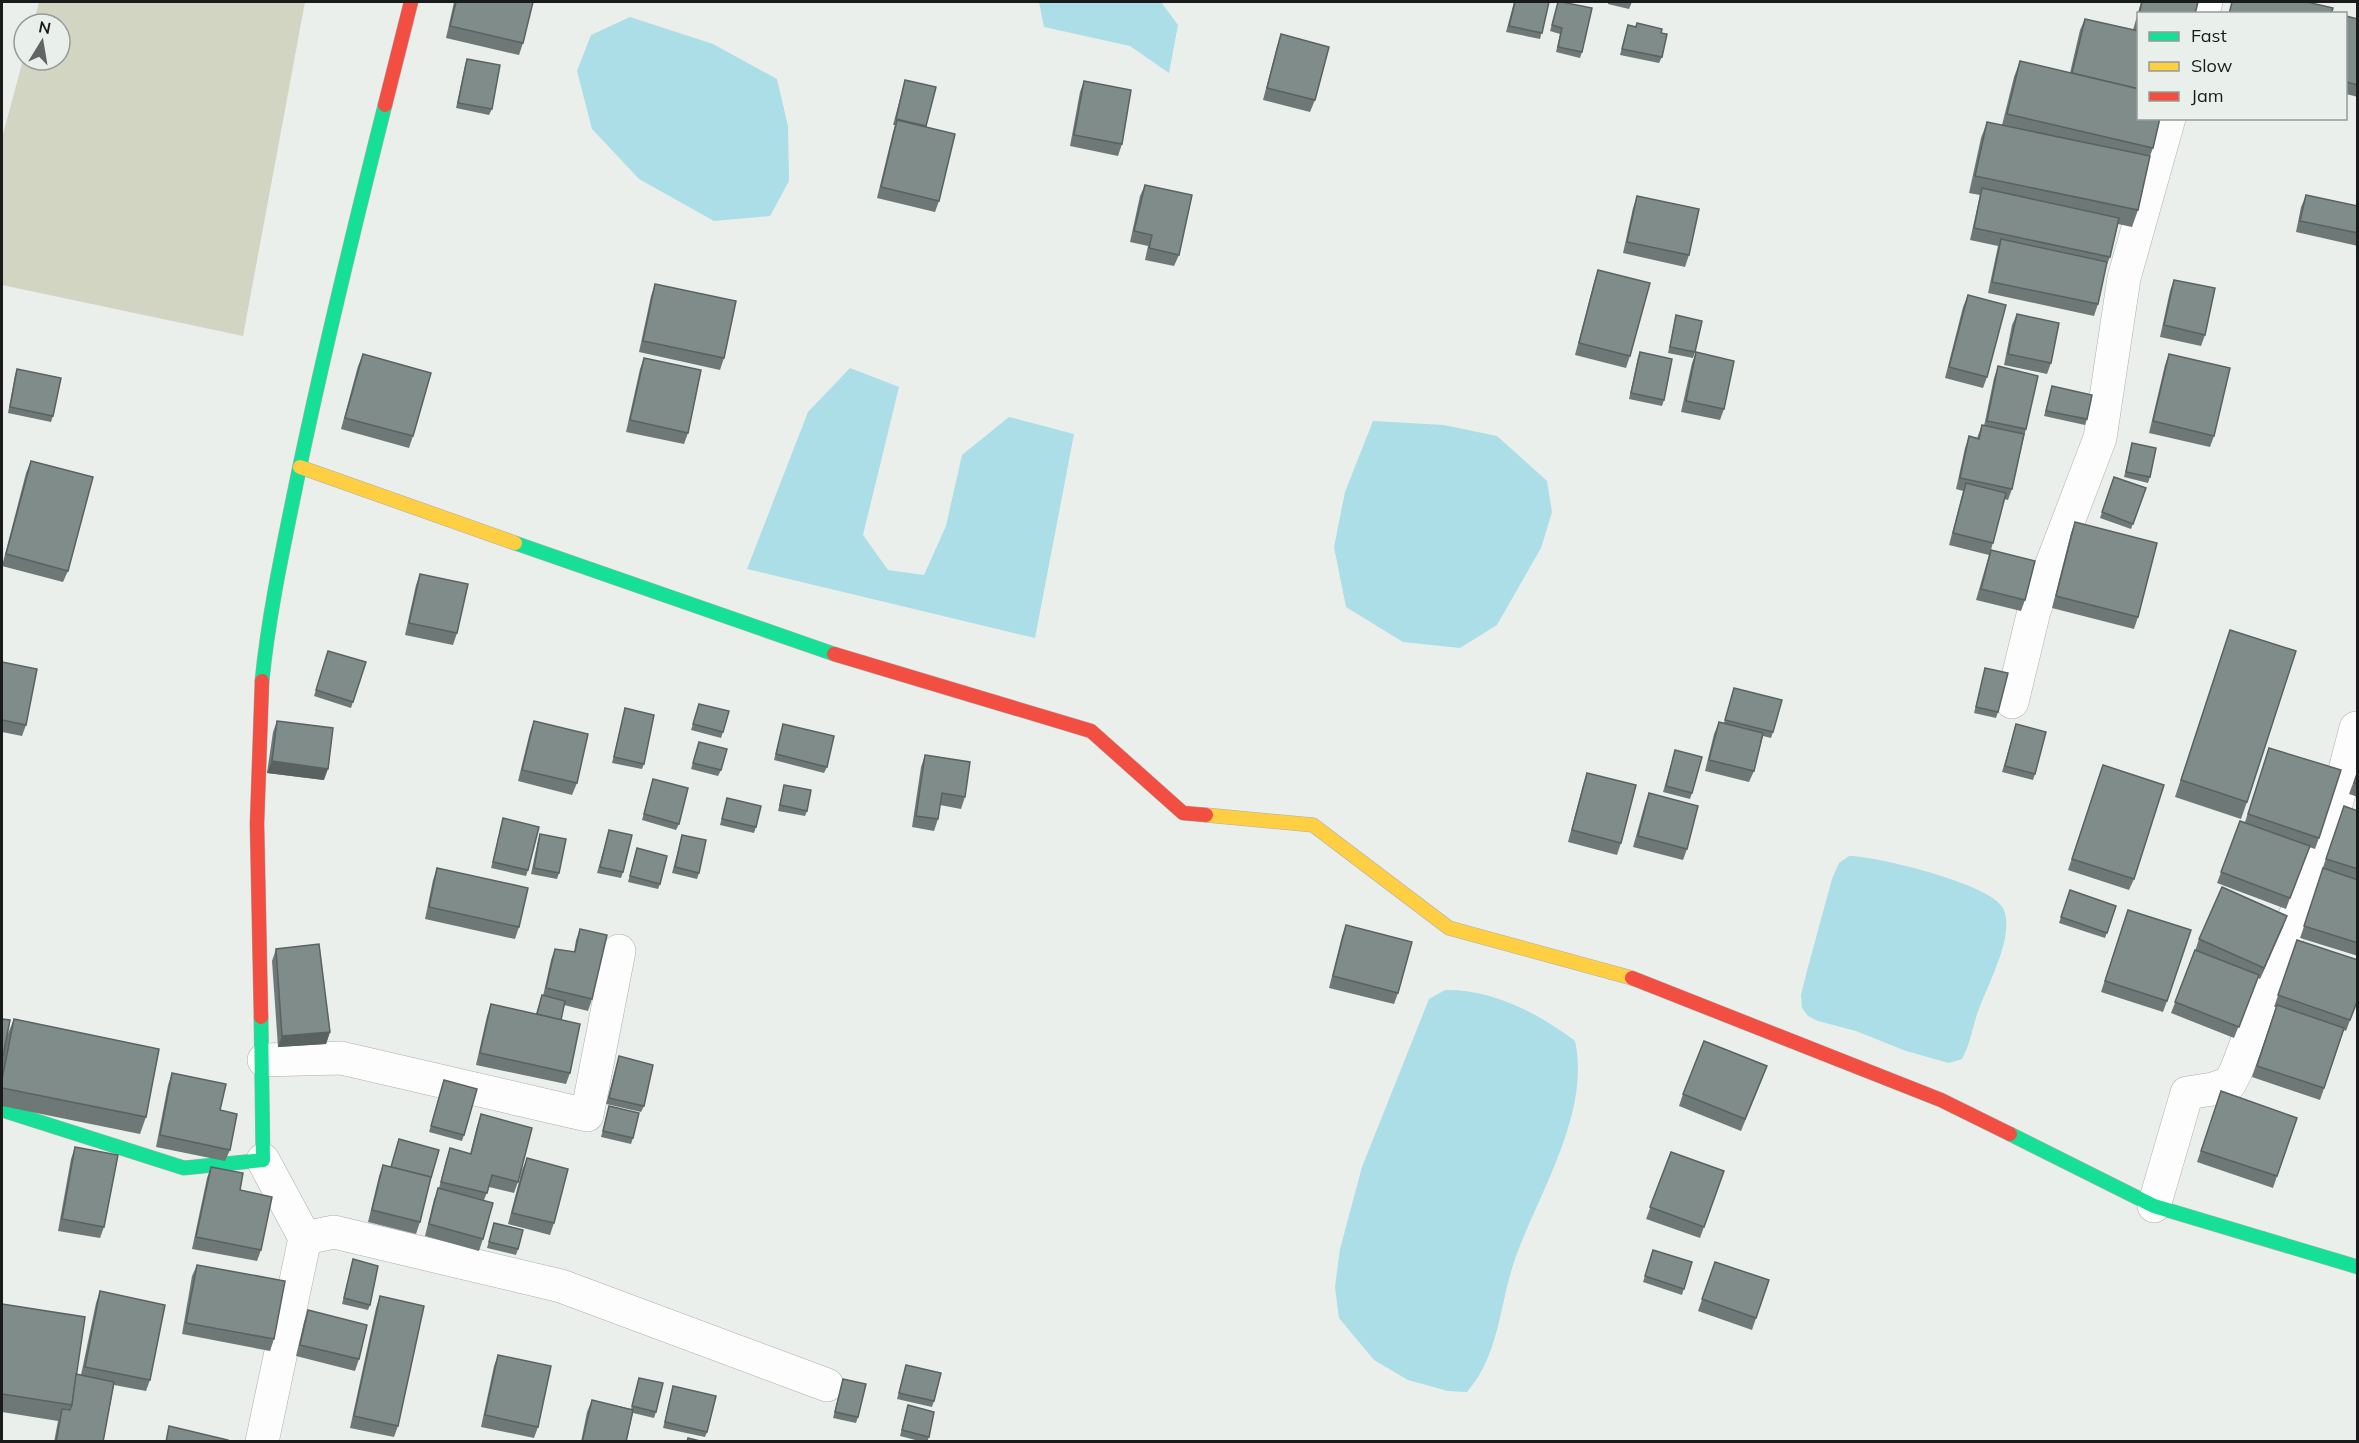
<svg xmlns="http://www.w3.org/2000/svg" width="2359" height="1443" font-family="Mulish,sans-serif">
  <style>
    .green { fill: #d2d5c1 }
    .water { fill: #abdee6 }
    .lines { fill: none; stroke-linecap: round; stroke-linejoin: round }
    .street-casing { stroke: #abaeac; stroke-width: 34 }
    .fast-casing { stroke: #abaeac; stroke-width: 15 }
    .slow-casing { stroke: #abaeac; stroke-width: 15 }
    .jam-casing { stroke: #abaeac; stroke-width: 15 }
    .street { stroke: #fcfdfc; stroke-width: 33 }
    .fast { stroke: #16e098; stroke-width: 14 }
    .slow { stroke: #ffcf43; stroke-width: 14 }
    .jam { stroke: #f24e42; stroke-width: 14 }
    .wall { fill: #6d7877 }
    .shaded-wall { fill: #596261 }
    .building { fill: #7f8c8a; stroke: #596261; stroke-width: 1.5 }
  </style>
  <rect width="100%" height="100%" fill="#eaefec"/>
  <!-- green -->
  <path class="green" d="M39,2H305L243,336L2,285V138L24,56V60H60V24H33Z"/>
  <!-- water -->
  <g class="water">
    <path d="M1039,2H1161L1178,25L1169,73L1130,46L1044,27Z"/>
    <path d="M630,17L713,44L777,79L788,126L789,181L770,216L714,221L639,179L592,129L577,71L591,35Z"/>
    <path d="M850,368L899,387L863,535L888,570L924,575L946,526L962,455L1009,417L1074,434L1035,638L747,569L808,412Z"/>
    <path d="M1373,421L1444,425L1497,436L1547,481L1552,512L1541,548L1497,625L1460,648L1403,642L1346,607L1334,547L1345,492Z"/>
    <path d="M1849,856C1877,856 1991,884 2003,908C2017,937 1983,991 1975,1021C1971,1035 1969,1046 1962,1059L1949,1063L1906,1051L1856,1031L1818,1021L1808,1016L1802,1008L1801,995L1808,967L1832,879L1839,863Z"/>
    <path d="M1445,990C1492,989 1538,1013 1575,1041C1591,1113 1538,1194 1515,1259C1499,1305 1500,1354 1467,1392L1448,1391L1408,1380L1374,1360L1339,1318L1335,1287L1340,1249L1362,1167L1429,999Z"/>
  </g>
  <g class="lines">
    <defs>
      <g id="street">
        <path d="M2202,14L2206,2"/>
        <path d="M2012,702L2034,611L2100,438L2124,278L2169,118"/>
        <path d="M264,1060L341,1058L587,1115L619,951"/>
        <path d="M2154,1206L2187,1093L2213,1089L2230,1083L2236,1071L2333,816L2356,728"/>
        <path d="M305,1238L334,1232L561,1286L827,1385"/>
        <path d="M262,1442L305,1238L263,1160"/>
      </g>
      <g id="fast">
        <path d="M515,543L834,654"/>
        <path d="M262,681C269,611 284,544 298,475C324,351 354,228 385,105"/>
        <path d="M2,1110L184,1168L263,1160L261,1017"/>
        <path d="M2010,1134L2154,1206L2358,1267"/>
      </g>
      <g id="slow">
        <path d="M300,467L515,543"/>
        <path d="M1206,815L1313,825L1449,928L1632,978"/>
      </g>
      <g id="jam">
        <path d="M385,105L411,2"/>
        <path d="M834,654L1091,731L1183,813L1206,815"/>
        <path d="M1632,978L1941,1100L2010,1134"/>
        <path d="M261,1017L257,824L262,681"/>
      </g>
    </defs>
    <!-- street casing -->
    <use href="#street" class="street-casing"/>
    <!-- fast casing -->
    <use href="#fast" class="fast-casing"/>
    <!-- slow casing -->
    <use href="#slow" class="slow-casing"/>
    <!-- jam casing -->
    <use href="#jam" class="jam-casing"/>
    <!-- street -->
    <use href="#street" class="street"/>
    <!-- fast -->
    <use href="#fast" class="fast"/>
    <!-- slow -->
    <use href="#slow" class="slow"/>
    <!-- jam -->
    <use href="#jam" class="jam"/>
  </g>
  <!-- wall -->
  <g class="wall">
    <path d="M454,2H533L523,43L519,55L446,38Z"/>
    <path d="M1514,2H1549L1540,39L1506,32Z"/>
    <path d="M1558,2L1582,52L1580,58L1556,52L1560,34L1550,31Z"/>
    <path d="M1608,2H1632L1629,9L1608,4Z"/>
    <path d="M2141,2H2198L2139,14V118L2153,148L2150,156L2138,210L2132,227L2118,224L2110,257L2105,269L2098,304L2094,316L1988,293L1998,246L1970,240L1980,195L1969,193L1981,138L1987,122L2002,125L2014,77L2020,61L2070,73L2080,30L2085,19L2133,30Z"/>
    <path d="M2346,16L2358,19V97L2346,94Z"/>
    <path d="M1628,25L1661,33L1662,57L1659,63L1620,55Z"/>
    <path d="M1281,34L1315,100L1310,112L1263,100L1277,46Z"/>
    <path d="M467,59L492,109L489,115L456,108L465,65Z"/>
    <path d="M905,80L936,87L926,127L939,201L935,212L877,198L893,132L895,125H893Z"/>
    <path d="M1084,81L1122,144L1118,156L1070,146L1080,92Z"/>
    <path d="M1145,185L1179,255L1174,266L1145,260L1148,246L1130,242L1140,196Z"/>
    <path d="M2306,195L2358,206V246L2296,232L2301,207Z"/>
    <path d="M1637,196L1689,255L1685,267L1623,253L1633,208Z"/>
    <path d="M1598,270L1630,356L1626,368L1575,355L1594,282Z"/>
    <path d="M2174,280L2205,335L2201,346L2160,337L2170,291Z"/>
    <path d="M655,284L724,358L720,370L639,352L651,296Z"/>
    <path d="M1968,295L1987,377L1983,388L1945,378L1963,307Z"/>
    <path d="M2017,314L2051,363L2047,374L2004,365L2012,325Z"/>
    <path d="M1676,315L1695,352L1693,358L1668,353Z"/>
    <path d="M1640,352L1664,400L1662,406L1629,399L1638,357Z"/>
    <path d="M1696,352L1724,409L1720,420L1681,412L1692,363Z"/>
    <path d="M363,354L413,436L409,448L341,429L358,366Z"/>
    <path d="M2169,354L2214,436L2210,447L2149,433L2165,365Z"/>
    <path d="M644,358L688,433L684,444L626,432L640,369Z"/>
    <path d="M1998,366L2026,429L2024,437L2012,489L2008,500L2004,499L1991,550L2025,600L2021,611L1976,600L1989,555L1949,545L1963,491L1956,489L1965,448L1969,436L1977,438L1982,425L1984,426L1994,378Z"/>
    <path d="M17,369L53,416L51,422L8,413L15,375Z"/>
    <path d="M2052,386L2087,419L2085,425L2044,416Z"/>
    <path d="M2132,443L2150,477L2148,483L2124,477Z"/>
    <path d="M31,461L68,571L63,582L2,566L26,473Z"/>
    <path d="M2114,477L2146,488L2131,529L2100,518Z"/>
    <path d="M2075,522L2138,617L2134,629L2052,608L2071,533Z"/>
    <path d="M420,574L457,633L453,645L405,635L416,585Z"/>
    <path d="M2230,630L2247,802L2241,819L2175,797Z"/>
    <path d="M328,651L366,662L351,708L314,696Z"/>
    <path d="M2,662L26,725L22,736L2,732Z"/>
    <path d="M1985,668L1998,712L1996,718L1974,713Z"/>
    <path d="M1734,688L1773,732L1771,738L1763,736L1754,771L1749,782L1705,771L1714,734L1719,722L1724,723Z"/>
    <path d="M699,704L723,732L721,738L691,730Z"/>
    <path d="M625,708L644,764L642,769L612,763Z"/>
    <path d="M277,721L324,780L267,773L273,732Z"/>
    <path d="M534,721L577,783L572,795L518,781L530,732Z"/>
    <path d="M783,724L827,767L824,773L774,760Z"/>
    <path d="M2016,724L2035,774L2033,780L2002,772Z"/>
    <path d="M699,742L721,770L718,776L691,769Z"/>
    <path d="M2269,748L2319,838L2315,849L2309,847L2286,909L2217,883L2240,821L2245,822Z"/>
    <path d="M1675,750L1692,793L1690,799L1663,792Z"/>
    <path d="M925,755L965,797L961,809L940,805L938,819L934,831L912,827L921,767Z"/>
    <path d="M2358,770V797L2349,794Z"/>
    <path d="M1587,773L1621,843L1617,855L1568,842L1583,785Z"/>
    <path d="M2099,776L2134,879L2129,890L2068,870Z"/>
    <path d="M653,779L679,824L676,830L642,820Z"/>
    <path d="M784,785L807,811L805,816L778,811Z"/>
    <path d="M1649,793L1687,849L1683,860L1633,847L1645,804Z"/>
    <path d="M727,798L756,827L754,833L720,825Z"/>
    <path d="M2344,806L2358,811V956L2300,938L2323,871L2322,870Z"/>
    <path d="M503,818L528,870L526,876L491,868Z"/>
    <path d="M609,830L623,872L621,878L597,873Z"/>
    <path d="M540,834L559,873L557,879L531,874L538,840Z"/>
    <path d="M682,835L699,873L697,879L672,873Z"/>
    <path d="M637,848L660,884L658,889L628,882Z"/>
    <path d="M437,868L519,927L515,939L425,919L433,880Z"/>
    <path d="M2070,890L2116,906L2105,938L2059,923Z"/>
    <path d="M2287,916L2260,979L2258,978L2234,1038L2171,1013L2195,951L2199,939Z"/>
    <path d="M2124,921L2167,1001L2163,1012L2101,992Z"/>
    <path d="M1346,925L1398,993L1394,1004L1329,988L1342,936Z"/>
    <path d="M580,929L592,999L588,1011L564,1005L561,1020L570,1073L566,1084L476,1065L487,1016L491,1004L536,1014L540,1001L542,995L543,996L551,960L555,949L574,952L576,940Z"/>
    <path d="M2297,940L2358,999L2346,1031L2344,1030L2320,1100L2252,1077L2276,1007H2274Z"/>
    <path d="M276,949L330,1032L326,1044L278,1047L272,961Z"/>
    <path d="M14,1019L146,1117L140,1134L2,1106V1065L7,1036Z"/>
    <path d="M619,1056L644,1106L641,1112L606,1104Z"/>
    <path d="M172,1073L220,1110L230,1150L225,1161L156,1147L168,1085Z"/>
    <path d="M1763,1077L1741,1131L1679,1106L1683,1094Z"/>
    <path d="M444,1080L464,1135L462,1141L429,1132Z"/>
    <path d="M2221,1091L2297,1118L2273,1188L2197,1162Z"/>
    <path d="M609,1106L633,1138L631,1144L601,1137Z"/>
    <path d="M481,1114L518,1182L514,1193L489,1187L484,1200L483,1239L479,1251L425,1236L434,1199L439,1188L446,1160L450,1148L470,1154L477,1126Z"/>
    <path d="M399,1139L420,1222L416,1234L368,1222L379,1176L383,1165L391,1167Z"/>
    <path d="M75,1147L104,1227L100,1238L58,1231L71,1159Z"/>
    <path d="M1671,1152L1724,1171L1700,1238L1646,1219Z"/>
    <path d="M527,1158L554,1223L550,1235L508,1224L522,1170Z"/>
    <path d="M211,1167L240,1190L261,1250L257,1261L192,1249L207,1178Z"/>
    <path d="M494,1223L518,1249L516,1255L487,1248Z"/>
    <path d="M1653,1250L1692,1262L1682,1295L1643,1282Z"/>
    <path d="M353,1259L370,1305L368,1310L342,1304Z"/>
    <path d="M1715,1262L1769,1280L1752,1330L1698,1311Z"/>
    <path d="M197,1265L274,1339L270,1351L182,1334L192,1276Z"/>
    <path d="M100,1291L150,1380L146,1391L114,1385L103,1442H54L58,1421L2,1412V1304L76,1374L81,1375L96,1303Z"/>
    <path d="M380,1296L398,1426L394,1437L350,1428L376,1308Z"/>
    <path d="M308,1310L359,1359L355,1371L296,1356L304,1322Z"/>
    <path d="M498,1355L538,1427L534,1438L481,1427L494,1366Z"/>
    <path d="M906,1365L934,1401L932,1407L897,1399Z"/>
    <path d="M639,1378L656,1412L654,1418L633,1413L626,1442H581L587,1412L592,1400L631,1409Z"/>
    <path d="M843,1379L858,1417L856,1423L833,1418Z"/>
    <path d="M673,1386L707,1432L705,1437L663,1428Z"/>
    <path d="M908,1405L929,1437L927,1442H923L900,1436Z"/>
  </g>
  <!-- shaded-wall -->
  <g class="shaded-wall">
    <path d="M272,761L328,769L324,780L267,773Z"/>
    <path d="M2287,916L2283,927L2260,979L2264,968Z"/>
    <path d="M330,1032L326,1044L278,1047L282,1036Z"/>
  </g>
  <!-- building -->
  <g class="building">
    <path d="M456,2H533L523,43L450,26Z"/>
    <path d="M1515,2H1549L1542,33L1509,26Z"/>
    <path d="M1558,2H1562L1592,8L1582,52L1558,47L1562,28L1552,25Z"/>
    <path d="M2142,2H2198L2195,14H2139Z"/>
    <path d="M2232,2H2307L2333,8L2331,14H2229Z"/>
    <path d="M2346,16L2358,19V85L2346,82Z"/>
    <path d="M2085,19L2139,31V89L2072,73Z"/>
    <path d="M1637,23L1662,29L1661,33L1667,34L1662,57L1622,49L1628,25L1636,27Z"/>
    <path d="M1281,34L1329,47L1315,100L1267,88Z"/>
    <path d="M467,59L500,65L492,109L458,103Z"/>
    <path d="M2020,61L2139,89V118H2160L2153,148L2007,114Z"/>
    <path d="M905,80L936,87L926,126L896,119Z"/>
    <path d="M1084,81L1131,90L1122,144L1074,135Z"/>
    <path d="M897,120L955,134L939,201L881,187Z"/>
    <path d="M1987,122L2150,156L2138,210L1975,176Z"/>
    <path d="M1145,185L1192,195L1179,255L1149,248L1152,235L1134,231Z"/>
    <path d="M1982,188L2119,218L2110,257L1974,228Z"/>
    <path d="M2306,195L2358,206V233L2300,221Z"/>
    <path d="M1637,196L1699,209L1689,255L1627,242Z"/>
    <path d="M2001,239L2107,262L2098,304L1992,282Z"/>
    <path d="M1598,270L1650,283L1630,356L1579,343Z"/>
    <path d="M2174,280L2215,288L2205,335L2164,325Z"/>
    <path d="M655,284L736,301L724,358L643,341Z"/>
    <path d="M1968,295L2006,305L1987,377L1949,367Z"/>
    <path d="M2017,314L2059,323L2051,363L2008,354Z"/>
    <path d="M1676,315L1702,321L1695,352L1670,347Z"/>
    <path d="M1640,352L1672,359L1664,400L1631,393Z"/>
    <path d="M1696,352L1734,361L1724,409L1686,401Z"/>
    <path d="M363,354L431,373L413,436L345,418Z"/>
    <path d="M2169,354L2230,368L2214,436L2153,421Z"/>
    <path d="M644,358L701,370L688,433L630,420Z"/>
    <path d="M1998,366L2038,376L2026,429L1987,421Z"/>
    <path d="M17,369L61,378L53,416L10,407Z"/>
    <path d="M2052,386L2092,395L2087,419L2046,411Z"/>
    <path d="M1982,425L2024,434L2012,489L1960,478L1969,436L1979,439Z"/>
    <path d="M2132,443L2156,448L2150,477L2126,472Z"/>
    <path d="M31,461L93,477L68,571L6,554Z"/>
    <path d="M2114,477L2146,488L2133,524L2102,512Z"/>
    <path d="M1966,483L2006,493L1993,543L1953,533Z"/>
    <path d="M2075,522L2157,543L2138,617L2056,596Z"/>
    <path d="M1991,550L2035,561L2025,600L1981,589Z"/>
    <path d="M420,574L468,584L457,633L409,623Z"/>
    <path d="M2230,630L2296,651L2247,802L2181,780Z"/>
    <path d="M328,651L366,662L353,702L316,690Z"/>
    <path d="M2,662L37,669L26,725L2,720Z"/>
    <path d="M1985,668L2008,673L1998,712L1976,707Z"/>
    <path d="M1734,688L1782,700L1773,732L1725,720Z"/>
    <path d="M699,704L729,711L723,732L693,724Z"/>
    <path d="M625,708L654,715L644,764L614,757Z"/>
    <path d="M277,721L333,728L328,769L272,761Z"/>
    <path d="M534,721L588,734L577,783L522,770Z"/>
    <path d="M1719,722L1763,733L1754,771L1709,760Z"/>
    <path d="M783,724L834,736L827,767L776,754Z"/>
    <path d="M2016,724L2046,732L2035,774L2005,766Z"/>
    <path d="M699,742L727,749L721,770L693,763Z"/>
    <path d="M2269,748L2341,770L2319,838L2248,814Z"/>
    <path d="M1675,750L1702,757L1692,793L1666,786Z"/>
    <path d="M925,755L970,762L965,797L942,793L938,819L916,816Z"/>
    <path d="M2103,765L2164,785L2134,879L2072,859Z"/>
    <path d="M2358,771V784L2354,783Z"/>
    <path d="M1587,773L1636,785L1621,843L1572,830Z"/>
    <path d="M653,779L688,788L679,824L644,814Z"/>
    <path d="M784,785L811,790L807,811L780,805Z"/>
    <path d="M1649,793L1698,806L1687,849L1638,836Z"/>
    <path d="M727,798L761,806L756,827L722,819Z"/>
    <path d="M2344,806L2358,811V869L2326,859Z"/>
    <path d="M503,818L539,827L528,870L493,862Z"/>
    <path d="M2240,821L2310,846L2290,898L2221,872Z"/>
    <path d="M609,830L632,835L623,872L600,867Z"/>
    <path d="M540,834L566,839L559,873L534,868Z"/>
    <path d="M682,835L706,840L699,873L675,867Z"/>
    <path d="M637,848L667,856L660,884L630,876Z"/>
    <path d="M437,868L528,888L519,927L429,907Z"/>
    <path d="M2323,868L2358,880V943L2304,926Z"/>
    <path d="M2222,887L2287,916L2264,968L2199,939Z"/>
    <path d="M2070,890L2116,906L2107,933L2061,917Z"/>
    <path d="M2128,910L2191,930L2167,1001L2105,981Z"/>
    <path d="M1346,925L1412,942L1398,993L1333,976Z"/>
    <path d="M580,929L607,935L592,999L546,988L555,949L575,952Z"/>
    <path d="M2297,940L2358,960V999L2350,1020L2278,995Z"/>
    <path d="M319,944L330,1032L282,1036L276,949Z"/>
    <path d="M2195,950L2259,975L2239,1027L2175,1002Z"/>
    <path d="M542,995L565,1001L561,1020L537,1014Z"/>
    <path d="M491,1004L580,1024L570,1073L480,1053Z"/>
    <path d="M2277,1005L2344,1028L2324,1088L2257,1066Z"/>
    <path d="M2,1019L10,1020L2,1062Z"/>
    <path d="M14,1019L159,1049L146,1117L2,1088V1079Z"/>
    <path d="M1704,1041L1767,1066L1745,1119L1683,1094Z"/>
    <path d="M619,1056L653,1065L644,1106L609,1098Z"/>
    <path d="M172,1073L226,1084L220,1110L237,1114L230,1150L160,1135Z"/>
    <path d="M444,1080L477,1089L464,1135L431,1126Z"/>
    <path d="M2221,1091L2297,1118L2277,1176L2201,1151Z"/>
    <path d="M609,1106L639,1113L633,1138L603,1131Z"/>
    <path d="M481,1114L532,1128L518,1182L492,1175L487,1193L441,1182L450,1148L471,1154Z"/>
    <path d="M399,1139L439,1150L431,1178V1177L391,1167Z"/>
    <path d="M75,1147L118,1155L104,1227L62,1219Z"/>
    <path d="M1671,1152L1724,1171L1704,1227L1650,1207Z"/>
    <path d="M527,1158L568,1169L554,1223L512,1213Z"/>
    <path d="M383,1165L431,1177L420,1222L372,1210Z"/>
    <path d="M211,1167L243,1173L240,1190L272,1197L261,1250L196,1237Z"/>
    <path d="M438,1188L493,1203L483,1239L429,1224Z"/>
    <path d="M494,1223L523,1230L518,1249L489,1242Z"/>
    <path d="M1653,1250L1692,1262L1684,1289L1645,1276Z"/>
    <path d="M353,1259L378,1266L370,1305L344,1298Z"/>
    <path d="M1715,1262L1769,1280L1756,1318L1702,1299Z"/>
    <path d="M197,1265L285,1281L274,1339L186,1323Z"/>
    <path d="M100,1291L165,1305L150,1380L85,1367Z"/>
    <path d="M380,1296L424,1306L398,1426L354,1416Z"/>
    <path d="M2,1304L85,1317L72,1405L2,1394Z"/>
    <path d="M308,1310L367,1325L359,1359L300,1345Z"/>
    <path d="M498,1355L551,1366L538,1427L485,1415Z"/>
    <path d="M906,1365L941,1373L934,1401L899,1393Z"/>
    <path d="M76,1374L114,1382L103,1442H56L62,1409L70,1410L72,1405Z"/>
    <path d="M639,1378L663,1383L656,1412L632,1406Z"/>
    <path d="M843,1379L866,1384L858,1417L835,1412Z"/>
    <path d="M673,1386L716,1396L707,1432L665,1422Z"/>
    <path d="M592,1400L633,1410L626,1442H582Z"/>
    <path d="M908,1405L934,1412L929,1437L902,1430Z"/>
    <path d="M169,1426L228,1440V1442H166Z"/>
    <path d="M688,1438L704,1442H687Z"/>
  </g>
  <!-- border -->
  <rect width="2359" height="1443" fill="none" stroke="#191b1a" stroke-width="6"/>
  <!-- legend -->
  <rect x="2137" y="12" width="210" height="108" fill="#e9f0ec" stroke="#969b98" stroke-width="1.5"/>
  <rect x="2149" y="32" width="30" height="9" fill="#16e098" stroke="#969b98" stroke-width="1.5"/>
  <text x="2191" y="42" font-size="18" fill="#191b1a">Fast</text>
  <rect x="2149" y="62" width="30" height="9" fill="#ffcf43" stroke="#969b98" stroke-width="1.5"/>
  <text x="2191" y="72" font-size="18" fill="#191b1a">Slow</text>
  <rect x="2149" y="92" width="30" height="9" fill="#f24e42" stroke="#969b98" stroke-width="1.5"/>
  <text x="2191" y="102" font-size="18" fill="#191b1a">Jam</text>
  <!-- north arrow -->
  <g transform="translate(42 42) rotate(11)"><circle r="28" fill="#e9f0ec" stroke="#969b98" stroke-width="1.5"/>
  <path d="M0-4.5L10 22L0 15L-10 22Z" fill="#626564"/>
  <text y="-9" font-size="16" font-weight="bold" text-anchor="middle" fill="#191b1a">N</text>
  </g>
</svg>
